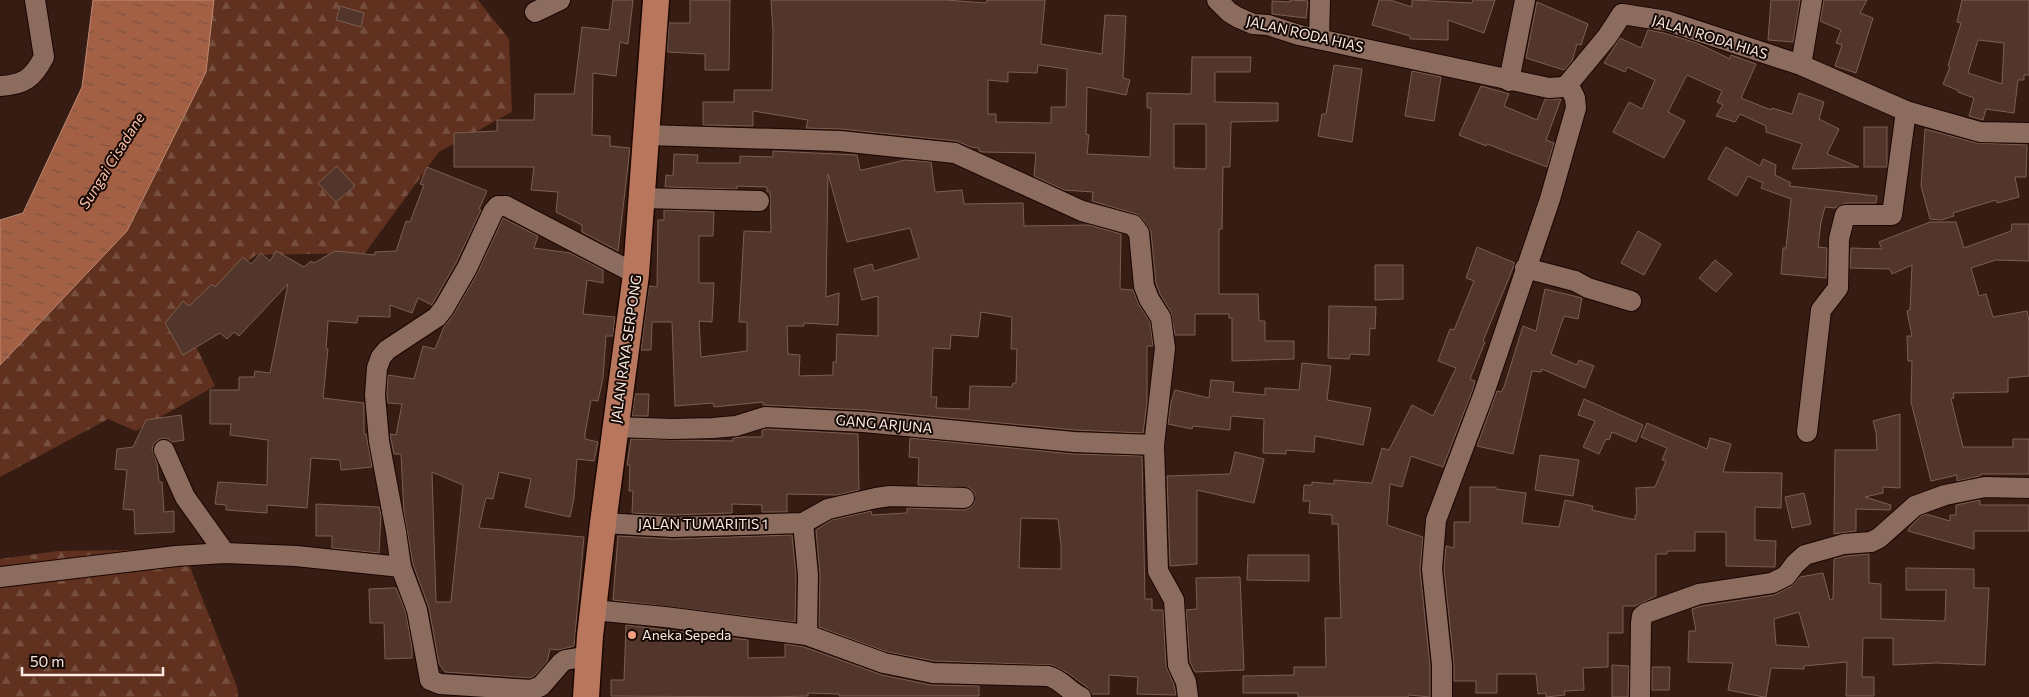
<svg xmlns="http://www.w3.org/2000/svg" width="2029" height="697" font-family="Commissioner,sans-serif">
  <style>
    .forest { fill: url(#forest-firs) }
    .water { fill: url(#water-ripples); stroke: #be8973 }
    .building { fill: #52362b; stroke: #7d5e52; fill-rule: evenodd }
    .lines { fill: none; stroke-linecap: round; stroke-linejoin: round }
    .minor-casing { stroke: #1c0600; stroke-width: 22 }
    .major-casing { stroke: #1c0600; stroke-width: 29 }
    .minor { stroke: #8c6c5f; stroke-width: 20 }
    .major { stroke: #b8775d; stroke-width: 26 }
    .poi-dot { fill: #f2a07f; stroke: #160a06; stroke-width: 2 }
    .labels { text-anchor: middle; stroke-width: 4; stroke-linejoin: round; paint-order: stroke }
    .street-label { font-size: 14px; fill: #fceae2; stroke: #160a06 }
    .poi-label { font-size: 14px; fill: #fceae2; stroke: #160a06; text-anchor: start }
    .water-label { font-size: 15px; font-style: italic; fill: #fcc0a8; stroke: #160a06 }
  </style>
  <defs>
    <pattern id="forest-firs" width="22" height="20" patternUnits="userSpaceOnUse" patternTransform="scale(1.25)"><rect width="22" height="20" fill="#5f311e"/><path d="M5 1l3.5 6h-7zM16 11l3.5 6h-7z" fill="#774f3e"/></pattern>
    <pattern id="water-ripples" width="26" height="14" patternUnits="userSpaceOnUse" patternTransform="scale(1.25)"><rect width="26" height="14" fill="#a46044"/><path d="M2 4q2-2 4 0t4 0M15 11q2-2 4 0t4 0" fill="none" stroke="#7c5444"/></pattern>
  </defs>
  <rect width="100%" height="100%" fill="#361c12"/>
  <!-- forest -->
  <g class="forest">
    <path d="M214,0H478L509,39L512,112L439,152L365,253L256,255L180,313L215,386L136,431L108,419L0,477V365L127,231L206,72Z"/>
    <path d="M183,549L237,687L238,697H0V559L58,551Z"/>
  </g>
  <!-- water -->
  <path class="water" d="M93,0H214L206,72L127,231L0,365V220L23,213L82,87Z"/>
  <!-- building -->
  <g class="building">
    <path d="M613,0H633L628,44L620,42L616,76L593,73L592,135L610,136V146L630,148L618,251L582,232V225L556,212L558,192L531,190L534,167H454V133L497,131V120H534L535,94H574L582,27L609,30Z"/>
    <path d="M690,0H730L729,70H705V54L667,52L669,23H690Z"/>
    <path d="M771,0H946L986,3L987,0H1045L1041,44L1102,54L1105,15L1126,16L1123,78L1130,80L1126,95L1087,87L1086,134L1089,135L1087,154L1150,157L1151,108H1147V93L1191,94L1192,57H1251L1250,72H1215V102L1278,103V121L1231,122L1230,167H1223L1222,229H1219V294H1258L1259,321H1265V341H1294V359L1232,361V318H1229V314H1195V335H1175L1171,312L1160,294L1156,283L1151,232L1142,218L1136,214L1092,201L1093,192L1064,190L1034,176L1036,153L982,152L979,151V148L971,147L956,141L841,129L806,128L808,120L753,111V126L703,125V102H734V90H772L773,31ZM1038,65L1067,69L1066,107H1051V123L996,122V114H988V80L1008,82V72L1037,73ZM1174,124H1206V169L1174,168Z"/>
    <path d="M1290,0L1308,1L1306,18L1272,14V1L1290,2Z"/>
    <path d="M1379,0H1390L1412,7V0L1472,3L1473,0H1495L1484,33L1448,20V40L1410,39V36L1372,25Z"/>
    <path d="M1771,0H1800L1793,42L1768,40Z"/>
    <path d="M1824,0H1867L1860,13L1873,18L1856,73L1835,66L1842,45L1836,43L1841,30L1820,21Z"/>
    <path d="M1962,0H2029V75H2024V80H2018L2014,113L1986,109L1983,120L1969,116L1974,98L1958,92L1959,91L1943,84L1950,67L1948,66L1961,23L1957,22ZM1978,40L2004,43L2002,84L1968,73Z"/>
    <path d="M1537,2L1588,24L1581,45L1577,44L1572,61L1564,70L1526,58Z"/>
    <path d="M340,6L364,13L361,27L336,20Z"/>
    <path d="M1648,30L1664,33L1697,43L1730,59L1731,55L1756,64L1741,98L1771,110L1772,108L1792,114L1799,93L1824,102L1819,119L1839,129L1827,154L1859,167L1792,169L1802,144L1766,132V126L1740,114L1735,122L1716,116L1723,105L1717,102L1722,91L1687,75L1668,112L1685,121L1664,158L1613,132L1629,102L1642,109L1655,80L1627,67L1625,72L1604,63L1620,38L1641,48Z"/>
    <path d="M1334,65L1362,69L1352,142L1318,136L1322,114H1326Z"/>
    <path d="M1412,71L1441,77L1434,121L1405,116Z"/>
    <path d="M1481,86L1509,94L1504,106L1537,120L1545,99H1561L1546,140L1554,143L1547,167L1487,144L1486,146L1459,135Z"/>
    <rect x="1864" y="127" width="23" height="40"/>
    <path d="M1925,129L1977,143L2027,145L2026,177H2015L2019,197L1997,203L1996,200L1953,213L1954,216L1941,220L1930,219L1921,186Z"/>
    <path d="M1726,147L1760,166L1763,159L1776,165L1775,175L1791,183L1789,186L1877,196L1876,203H1845L1835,208L1825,207L1821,222L1818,247L1827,248L1826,278L1781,274L1783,248H1786L1791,199L1761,188L1763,183L1748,176L1737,196L1708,179Z"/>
    <path d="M773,151L857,155L860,170H862L905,160L931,162L935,192L962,190L964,204L1023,203L1024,226L1089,225L1121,234L1120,289L1133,290L1139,305L1150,322L1153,346H1147V403L1143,433L1075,430L865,410L763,405V402L714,407L713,403L675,406L672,322H652L651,350H641L649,286L657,287L658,220H664V210L714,212L713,236H699V283H714L712,322L699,321L701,357L747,351V322H739L744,231L771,232L770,192H767V187L737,186V189L665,187L666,175L673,176L674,154L698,155L697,163H740V156L773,157ZM828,174L847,242L910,228L919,258L874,271L872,264L854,269L862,300L878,296V336L837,334L836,362H833V375L799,376L800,355L788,354L787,326H804V323L838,325L839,293L826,297ZM981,312L1012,317L1011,349H1017L1016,383H1013L1012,387L970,386L969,409L936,408L937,397H931L933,348L950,349L951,335L978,337Z"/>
    <path d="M337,166L355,186L336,202L318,183Z"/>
    <path d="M427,167L487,191L479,209L481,210L456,263L434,301L432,305L418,298L412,313L390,305V317L358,316L357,323L328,321L326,349H328L323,398L364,403V434H366L372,467L341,470L340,460L311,458L307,508L267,505V513L226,510V505L215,504L218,482L267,485L268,440L230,435L231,424H210V390H239V377H254L255,371L270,373L288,284L239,336L234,332L227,339L220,333L183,355L165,323L183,301L189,306L212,284L215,287L243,257L251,264L261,253L270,261L276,251L304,267L311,261L314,263L335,251L375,255V252L396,251L406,221L410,222L424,185L420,184Z"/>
    <path d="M503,218L538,236L534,248L570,253L603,270V283L587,280L583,314L615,317L613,336H606L603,378L598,401L591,400L585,434V439L598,442L594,461L577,459L574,498L570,517L525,507L531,479L499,472L493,499L486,498L479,528L584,537L574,646L559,650L550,649L547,662L534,676L530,678L445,672L439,664L429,608L413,564L404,513L401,454H394L390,434L396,435L402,404L388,403L387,395L388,375L414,379L423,346L435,349L444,327L454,314L477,274ZM432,472L463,485L451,602H436Z"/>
    <path d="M1930,222H1956L1964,248L2011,231L2012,224H2029V261L1996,260L1971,268L1979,296L1986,294L1993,317L2027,311L2029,321V376L2008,378V392L1953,393L1954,398L1951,399L1963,447H2013V439H2029V474H1981L1980,476L1957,481V475L1931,481L1911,402L1912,361H1908L1907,336H1912L1907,311L1910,310L1912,265L1892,274L1890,269L1850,268L1851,248L1882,249L1879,242Z"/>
    <path d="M1638,231L1661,244L1644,275L1621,263Z"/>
    <path d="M1477,247L1515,263L1483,341L1485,342L1470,379L1475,381L1473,389L1443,467L1411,456L1402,487L1390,484L1387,525L1423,537L1420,570L1430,666V697L1409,695L1408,697H1298V693H1243V676L1294,675V667H1326L1325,618H1341L1338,524H1332V515L1309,513L1310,501H1303L1304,485H1312V482L1334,484V480L1372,483L1382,448L1389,450L1412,405L1433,416L1456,368L1438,361L1450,329L1454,330L1474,281L1466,278Z"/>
    <path d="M1715,260L1732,274L1716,292L1699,278Z"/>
    <path d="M1375,265H1403V299L1375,300Z"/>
    <path d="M1545,289L1582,298L1578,319L1564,316L1551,354L1577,365L1579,360L1594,366L1585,388L1542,369L1541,372L1532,371L1513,454L1477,446L1497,391L1501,392L1504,387L1523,326L1536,331Z"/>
    <path d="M1329,306L1376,307L1375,329L1370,328L1369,355L1350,354L1349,359L1328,358Z"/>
    <path d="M1302,363L1331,366L1327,400L1371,408L1363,445L1315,436L1314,452L1286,450V454L1263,453L1264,419L1231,416L1230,430L1193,426L1192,429L1168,424L1171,403L1175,390L1209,398L1211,380L1234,382L1233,392L1265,395V388L1299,390Z"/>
    <path d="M635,394H649L648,416H632Z"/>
    <path d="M1584,399L1643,425L1636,442L1612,432L1609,440L1606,439L1599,454L1583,447L1595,421L1578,415Z"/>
    <path d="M1900,414V488L1883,487V493L1865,497L1891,505L1890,510L1856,509V531L1834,534L1835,450H1877L1876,432L1873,421Z"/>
    <path d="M181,415L184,440L172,442L166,438L160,439L154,443L152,449L157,463L159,482H162L164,512L174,511V532L135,534L134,510L123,509L127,470L115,469L117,449L133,447L146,420Z"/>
    <path d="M1647,423L1707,449L1710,438L1731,444L1723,472L1782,473L1781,508L1755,507V540L1776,541L1775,567L1726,566V532H1695V551H1667V554H1656V596L1635,606H1623V633H1608V667L1583,668L1584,690L1564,691L1565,695L1546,697V693L1538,694L1536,674H1497V693H1476V681H1454V664L1444,569L1446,546L1454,548V522H1470V487H1496V489L1526,493L1522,523L1559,527L1565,500L1593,506L1592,510L1635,520V515H1637L1636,488L1655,487L1666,461L1662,460L1667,448L1641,437Z"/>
    <path d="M767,429L858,434L859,490L837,495L787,494V512H762V505L732,504V513L673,515L632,513L633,491H629L630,465H627L631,439L733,441V438L742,437H762V430Z"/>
    <path d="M910,438L1073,454L1142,456L1145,599H1152V610H1163L1166,666L1174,685L1176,695L1137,694L1138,677L1109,675V694H1092L1087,687L1068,673L1052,665L934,661L887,652L819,627L820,575L816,530L832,520L871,511L872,515L907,513V508L964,510L970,508L974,504L975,493L970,488L918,485L919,458L909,457ZM1021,518L1058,519L1061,545V569L1019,568Z"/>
    <path d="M1235,452L1264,459L1254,503L1197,490V564L1170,566L1167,476L1230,474Z"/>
    <path d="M1540,455L1579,460L1573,496L1535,490Z"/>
    <path d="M1804,493L1811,524L1792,528L1785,497Z"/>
    <path d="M1980,500V505H2029V531H1974V549L1908,531L1910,527L1921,516L1926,514L1950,521V515H1956V505Z"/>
    <path d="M316,504L379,507L381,515L379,553L332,548V536H316Z"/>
    <path d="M792,535L796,575L795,622L613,600L618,536L673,539Z"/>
    <path d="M1869,554V583L1881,584V619H1883L1945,621L1946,590H1906V568L1974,569V588H1989L1985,665L1936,663L1893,665V638H1863L1862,677H1874V696H1846L1847,662L1804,666V669L1771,668L1766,697H1764L1728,690L1733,663L1688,662L1689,631H1696L1692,609L1702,606L1774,595L1792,586L1800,577L1823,573L1830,600L1833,599L1834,559L1846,556ZM1799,612L1809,647L1776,645L1774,619Z"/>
    <path d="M1248,555H1309V581L1247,580Z"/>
    <path d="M1240,577L1244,670L1195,672L1190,662L1186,610L1197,609L1196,578Z"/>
    <path d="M391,588H396L406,613L412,648V658L385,659L384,623H370L369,589Z"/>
    <path d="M626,625L748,640V658L785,657V644L804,647L882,675L931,685L979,686V696H839V694L808,693V696L768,697L611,696V680H624Z"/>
    <path d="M1612,665L1629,666L1628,697H1612Z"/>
    <path d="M1652,667H1670L1669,690H1652Z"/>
  </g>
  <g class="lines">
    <defs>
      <g id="minor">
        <path d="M1217,0L1229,12L1237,17L1253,24L1268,25L1299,35L1549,88L1563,87L1568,84L1607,37L1622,14"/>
        <path d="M535,12L560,0"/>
        <path d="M1622,14L1667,21L1801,65L1906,111L1980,132L2029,133"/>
        <path d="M1319,39L1320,0"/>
        <path d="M1801,65L1812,0"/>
        <path d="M1509,81L1525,0"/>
        <path d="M0,86C24,85 33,78 44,57L35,0"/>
        <path d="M647,135L840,141L955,153L1082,211L1133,225L1139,233L1144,286L1149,299L1161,318L1165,348L1154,445L1158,571L1174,600L1178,665L1186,682L1188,697"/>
        <path d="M642,198L759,201"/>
        <path d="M1525,268L1575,281L1588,288L1631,301"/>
        <path d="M615,427L672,429L713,428L736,426L765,417L864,422L1074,442L1154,445"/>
        <path d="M1807,432L1821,310L1838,288L1839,239L1845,215H1892L1906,111"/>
        <path d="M164,450L185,497L225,553"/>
        <path d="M603,523L673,527L803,523L828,509L876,498L890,496L964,498"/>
        <path d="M803,523L808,575L807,635"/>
        <path d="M0,577L176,556L225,553L296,556L401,567"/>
        <path d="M593,610L665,617L807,635L884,663L933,673L1048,676C1061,679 1069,692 1081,697"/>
        <path d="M589,656L565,660L561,663L541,686L532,690L440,684L430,680L417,610L401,567L396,532L379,441L375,395L377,368L381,357L387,350L437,317L444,308L467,268L493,212L498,206H506L636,274"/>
        <path d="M1442,697V665L1432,569L1436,520L1484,393L1550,199L1576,108L1575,98L1568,84"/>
        <path d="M1640,697L1641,623L1642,616L1646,613L1699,594L1772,583L1786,576L1795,564L1805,555L1844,544L1871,542L1879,538L1915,506L1945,495L1985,487L2029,488"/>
      </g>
      <path id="major" d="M586,697L590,636L603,523L636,274L656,0"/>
    </defs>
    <!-- minor casing -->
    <use href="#minor" class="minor-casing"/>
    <!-- major casing -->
    <use href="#major" class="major-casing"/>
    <!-- minor -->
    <use href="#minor" class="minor"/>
    <!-- major -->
    <use href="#major" class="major"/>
  </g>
  <!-- markers -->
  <circle class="poi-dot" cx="632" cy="635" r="5"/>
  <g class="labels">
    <!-- street labels -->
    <g class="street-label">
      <text transform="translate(1305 34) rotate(13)" y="5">JALAN RODA HIAS</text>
      <text transform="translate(1710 37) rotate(17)" y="5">JALAN RODA HIAS</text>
      <text transform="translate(626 349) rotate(-82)" y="5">JALAN RAYA SERPONG</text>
      <text transform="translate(884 424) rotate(5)" y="5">GANG ARJUNA</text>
      <text x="703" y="529">JALAN TUMARITIS 1</text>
    </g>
    <!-- poi labels -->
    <g class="poi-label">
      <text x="642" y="640">Aneka Sepeda</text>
    </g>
    <!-- water labels -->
    <g class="water-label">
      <text transform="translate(112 161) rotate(-58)" y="5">Sungai Cisadane</text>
    </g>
  </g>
  <!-- scale -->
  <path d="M22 667v8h141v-8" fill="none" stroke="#fceae2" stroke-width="2.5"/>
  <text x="30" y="667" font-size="15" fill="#fceae2" stroke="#160a06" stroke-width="4" paint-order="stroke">50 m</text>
</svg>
